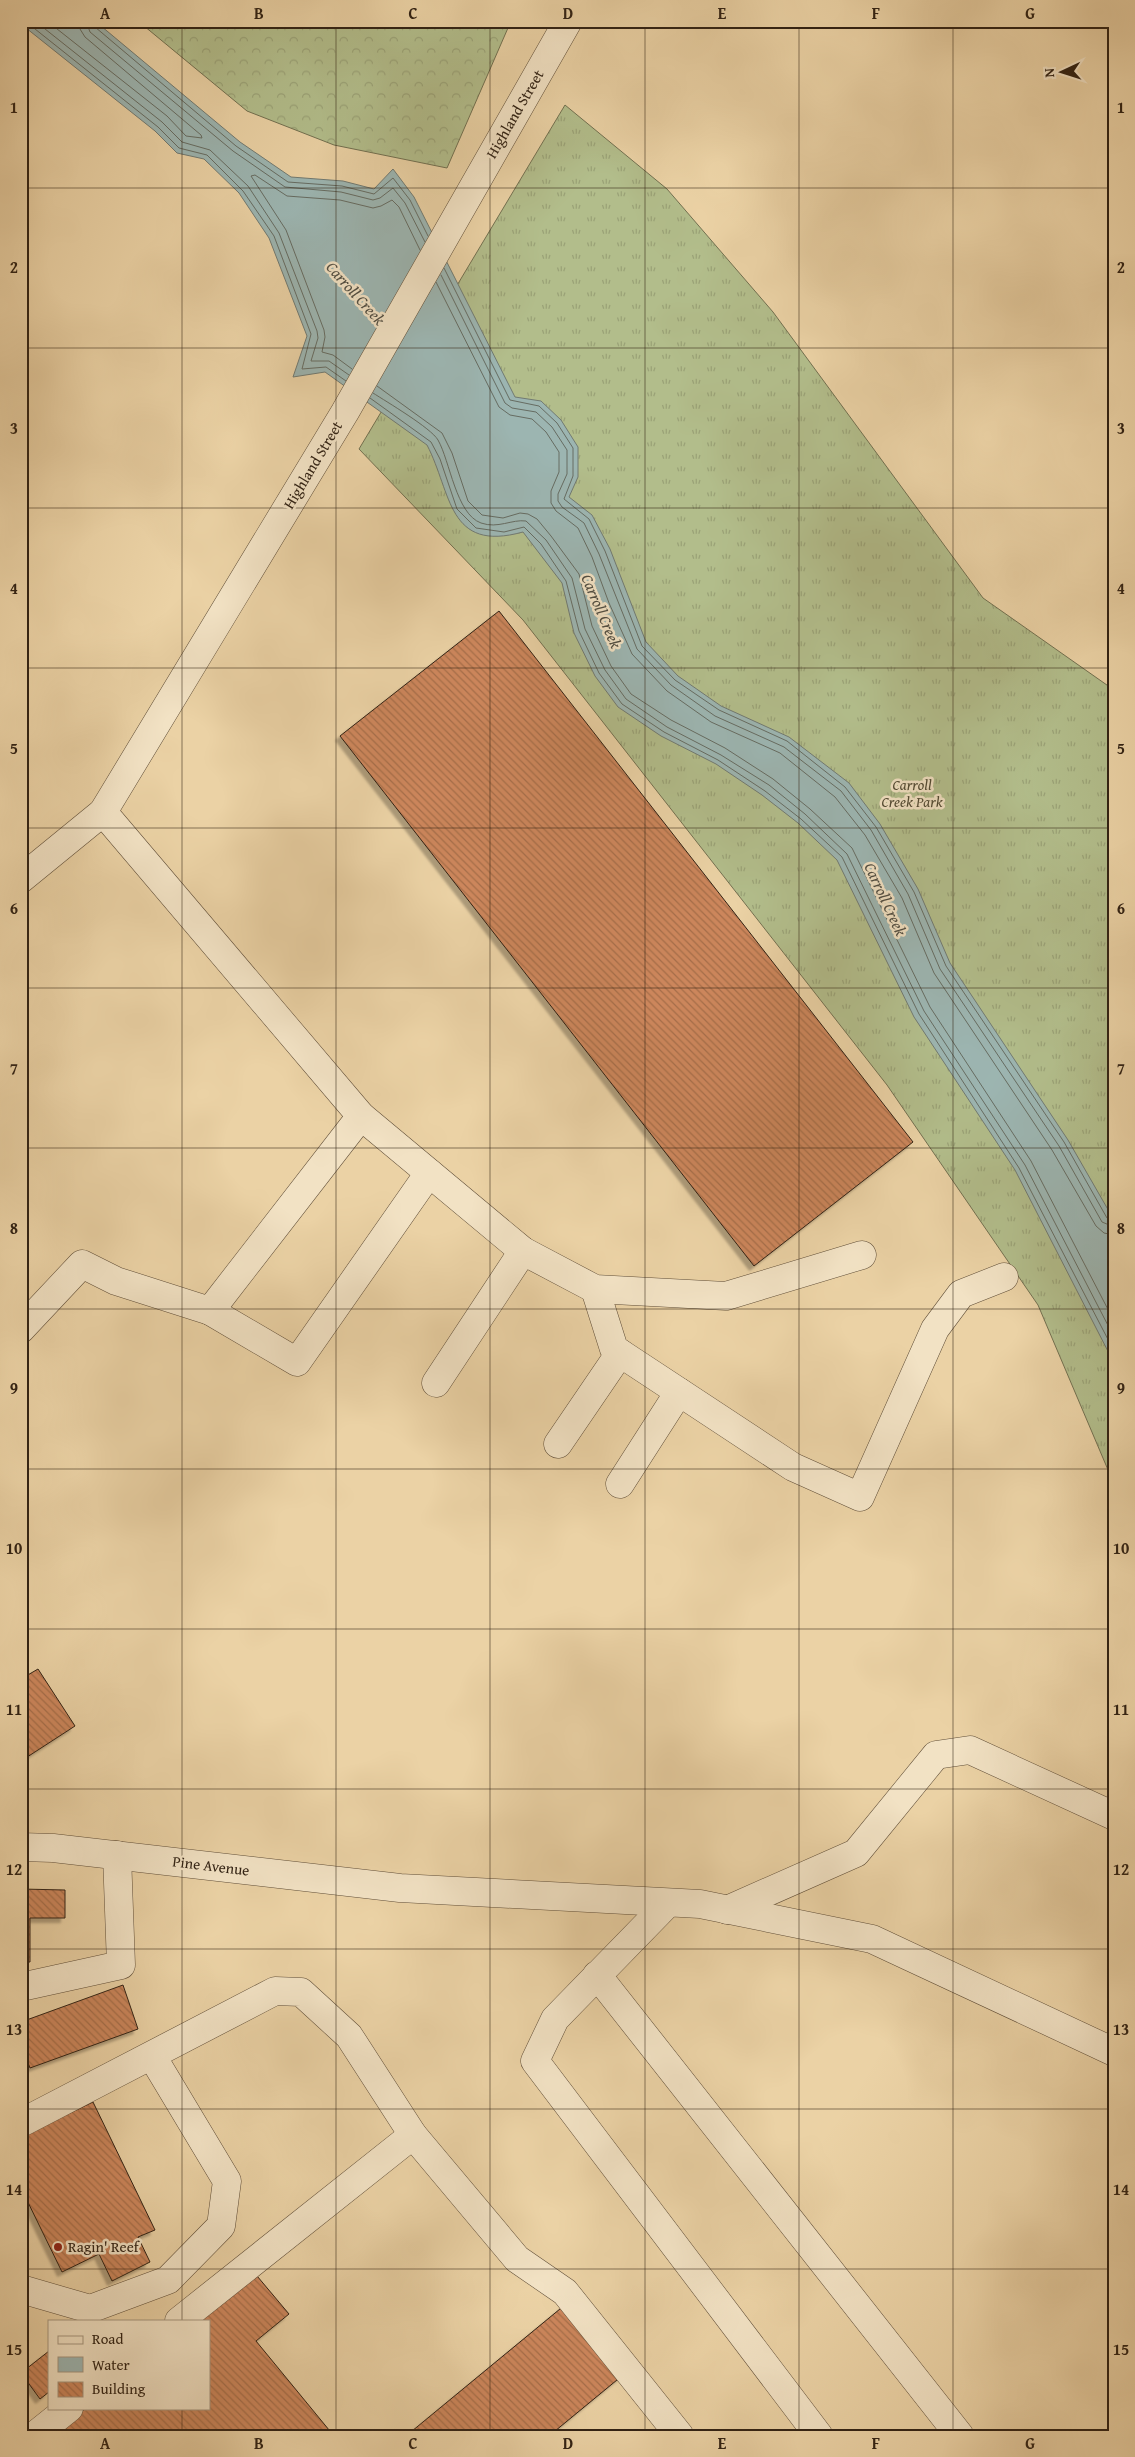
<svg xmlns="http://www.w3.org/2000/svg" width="1135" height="2457" font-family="'Gentium Book Plus',serif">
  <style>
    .grass { fill: url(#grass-tufts); stroke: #727050 }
    .forest { fill: url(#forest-crowns); stroke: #727050 }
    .water { fill: #9cb5b1; stroke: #717a72 }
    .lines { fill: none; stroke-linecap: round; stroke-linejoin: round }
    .shore { stroke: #666c62; stroke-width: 1 }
    .building { fill: url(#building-back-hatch); stroke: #312214; filter: url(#shadow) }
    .minor-casing { stroke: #604e38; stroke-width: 29 }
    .minor { stroke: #f2e2c4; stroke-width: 28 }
    .grid { fill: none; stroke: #312214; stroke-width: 1; stroke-opacity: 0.55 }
    .poi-dot { fill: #8f2418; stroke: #f2e2c4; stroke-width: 2 }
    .labels { text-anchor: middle; stroke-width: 5; stroke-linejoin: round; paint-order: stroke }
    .street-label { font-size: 15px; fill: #312214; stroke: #f2e2c4 }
    .park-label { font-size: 15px; font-style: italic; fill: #514932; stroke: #f2e2c4 }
    .poi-label { font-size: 15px; fill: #312214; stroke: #f2e2c4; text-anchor: start }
    .water-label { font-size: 16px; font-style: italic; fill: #514e43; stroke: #f2e2c4 }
    .neatline { fill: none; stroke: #312214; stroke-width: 2 }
    .grid-label { font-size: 16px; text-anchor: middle; font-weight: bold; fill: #312214 }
  </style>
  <defs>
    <pattern id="grass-tufts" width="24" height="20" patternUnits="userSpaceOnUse" patternTransform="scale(1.25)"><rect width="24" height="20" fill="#b2bd8b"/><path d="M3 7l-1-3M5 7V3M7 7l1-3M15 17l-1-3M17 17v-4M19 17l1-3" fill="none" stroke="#9aa277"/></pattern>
    <pattern id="forest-crowns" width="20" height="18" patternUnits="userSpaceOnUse" patternTransform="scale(1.25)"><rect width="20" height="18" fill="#b2bd8b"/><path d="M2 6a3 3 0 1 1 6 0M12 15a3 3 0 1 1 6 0" fill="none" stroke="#9aa277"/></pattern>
    <pattern id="building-back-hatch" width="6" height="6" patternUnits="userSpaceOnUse" patternTransform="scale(1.25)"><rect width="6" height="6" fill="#cc865b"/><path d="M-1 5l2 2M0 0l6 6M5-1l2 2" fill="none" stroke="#a66d4a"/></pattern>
    <filter id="shadow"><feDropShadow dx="-4.5" dy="4.5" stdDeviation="1" flood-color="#0004"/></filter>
  </defs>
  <rect width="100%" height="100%" fill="#ebd2a5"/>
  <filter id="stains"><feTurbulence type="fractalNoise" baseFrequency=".004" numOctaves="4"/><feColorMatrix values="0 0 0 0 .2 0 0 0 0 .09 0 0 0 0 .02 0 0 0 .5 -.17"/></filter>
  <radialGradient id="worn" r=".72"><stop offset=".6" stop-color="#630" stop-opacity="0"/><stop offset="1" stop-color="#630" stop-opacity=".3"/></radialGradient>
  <!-- grass -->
  <path class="grass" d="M565,105L667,189L773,312L983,598L1114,690V1484L1038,1305L887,1085L523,620L359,449Z"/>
  <!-- forest -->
  <path class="forest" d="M138,21H511L447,168L334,145L247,111Z"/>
  <!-- water -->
  <path class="water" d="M21,21H95L240,142L291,177L343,181L374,189L393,169L414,197L515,397L541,401L561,420L578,447V477L569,497L592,515L610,549L646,642L678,676L721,706L789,737L849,783L880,824L918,889L950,963L1068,1140L1114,1220V1363L1015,1170L914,1017L837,860L798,823L762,795L716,764L661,736L618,707L595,676L574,633L562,583L523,532C447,553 452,493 427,445L325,372L293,377L307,336L269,238L239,193L204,159L177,153L155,131L21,24Z"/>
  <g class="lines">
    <!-- shore -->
    <g class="shore">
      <path d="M25,21L158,127L179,148L207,155L243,191L274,236L311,334L302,369L326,367L346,381"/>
      <path d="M35,21L162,122L182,142L210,150L248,186L279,233L317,331L318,338L311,361H329L349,375"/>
      <path d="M47,21L167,116L186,136L202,138L201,135L85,37L80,29L79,21"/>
      <path d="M86,21L90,32L233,151L285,187L341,192L373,200L380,198L393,188L405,203L425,242"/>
      <path d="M92,21L95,27L236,146L288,182L342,186L374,194L393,178L410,200L428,236"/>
      <path d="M444,268L510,400L539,406L557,423L573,448V476L564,499L589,519L605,551L642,646L675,680L719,710L787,741L845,787L876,827L914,892L946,966L1064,1142L1107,1218L1114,1221"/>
      <path d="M441,275L505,403L512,408L536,412L552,427L567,450V474L558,494V501L562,507L584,523L599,554L637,649L671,685L715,716L784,747L841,791L871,830L908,894L940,969L1059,1146L1102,1222L1114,1227"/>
      <path d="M436,282L499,407L510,415L532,419L546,432L559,452V472L551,491V503L556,511L578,528L592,557L609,603L632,654L667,691L711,722L780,753L835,797L865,835L902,898L934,973L1052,1150L1096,1226L1104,1233L1114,1235"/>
      <path d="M352,369L333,355L322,352L325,337L324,330L286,230L251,176L255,175L287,196L340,200L373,208L381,206L392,200L399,207L420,250"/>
      <path d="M377,386L442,433L452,453L468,501L482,515L503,518L520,513L528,514L537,519L551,536L579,574L592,626L611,666L631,694L671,720L725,748L773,779L810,809L852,848L930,1007L1031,1161L1114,1321"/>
      <path d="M373,393C387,402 431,428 438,440C450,461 456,514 481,523C498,529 512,519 526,521L546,540L572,578L585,629L605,670L626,699L667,727L721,755L769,785L805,814L847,854L924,1011L1025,1165L1114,1337"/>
      <path d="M370,398L431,442L440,459L457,509L476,528L504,532L524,527L541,544L566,581L579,631L599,673L622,704L664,732L718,760L765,791L801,819L842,857L919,1014L1019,1168L1114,1351"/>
    </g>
  </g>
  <!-- building -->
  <g class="building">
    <path d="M499,611L913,1142L754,1266L340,736Z"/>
    <path d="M38,1669L75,1726L21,1761V1679Z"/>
    <path d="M21,1889L65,1890V1918H30V1962H21Z"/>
    <path d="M123,1985L138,2029L30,2068L21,2045V2022Z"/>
    <path d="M93,2102L155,2230L138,2237L150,2262L112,2281L99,2254L62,2272L21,2188V2136Z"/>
    <path d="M252,2270L289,2314L256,2341L334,2436H55L86,2408H209V2321H191Z"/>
    <path d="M566,2304L623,2375L549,2436H406Z"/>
    <path d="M49,2351V2392L40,2399L21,2373Z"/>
  </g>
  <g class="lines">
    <defs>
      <g id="minor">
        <path d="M103,812L361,1116L523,1251L595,1289L726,1296L862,1255"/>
        <path d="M21,879L103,812L345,412L568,21"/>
        <path d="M595,1289L614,1349L793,1467L860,1497L935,1329L961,1294L1004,1277"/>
        <path d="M210,1311L297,1362L429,1173"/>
        <path d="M21,1329L82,1264L116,1281L210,1311L361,1116"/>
        <path d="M436,1383L523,1251"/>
        <path d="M558,1444L620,1353"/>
        <path d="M620,1484L679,1392"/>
        <path d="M21,1847L53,1848L400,1888L700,1904L872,1939L1114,2052"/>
        <path d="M667,1904L555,2019L535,2061L819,2436"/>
        <path d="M727,1910L856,1853L936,1755L970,1750L1114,1816"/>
        <path d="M597,1975L960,2436"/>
        <path d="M21,1987L121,1965L117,1855"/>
        <path d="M21,2123L275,1991L301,1992L349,2036L413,2135L517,2259L565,2292L680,2436"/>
        <path d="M21,2289L90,2309L168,2280L221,2226L227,2181L152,2056"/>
        <path d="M179,2321L413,2135"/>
        <path d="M34,2436L69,2408"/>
      </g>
    </defs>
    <!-- minor casing -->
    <use href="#minor" class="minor-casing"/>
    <!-- minor -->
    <use href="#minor" class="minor"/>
  </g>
  <!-- grid -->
  <path class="grid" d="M182,21V2321M336,21V2436M490,21V2436M645,21V2436M799,21V2436M953,21V2436M21,188H1114M21,348H1114M21,508H1114M21,668H1114M21,828H1114M21,988H1114M21,1148H1114M21,1309H1114M21,1469H1114M21,1629H1114M21,1789H1114M21,1949H1114M21,2109H1114M21,2269H1114M182,2408V2436"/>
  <!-- markers -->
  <circle class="poi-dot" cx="58" cy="2247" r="5"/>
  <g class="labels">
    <!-- street labels -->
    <g class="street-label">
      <text transform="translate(515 114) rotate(-60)" y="5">Highland Street</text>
      <text transform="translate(313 465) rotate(-59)" y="5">Highland Street</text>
      <text transform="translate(211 1866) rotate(7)" y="5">Pine Avenue</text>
    </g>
    <!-- park labels -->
    <g class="park-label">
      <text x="912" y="790">Carroll<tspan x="912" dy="17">Creek Park</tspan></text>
    </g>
    <!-- poi labels -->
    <g class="poi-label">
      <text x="68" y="2252">Ragin' Reef</text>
    </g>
    <!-- water labels -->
    <g class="water-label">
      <text transform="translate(356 293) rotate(48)" y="6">Carroll Creek</text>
      <text transform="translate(602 611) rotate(67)" y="6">Carroll Creek</text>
      <text transform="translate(886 899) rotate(65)" y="6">Carroll Creek</text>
    </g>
  </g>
  <!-- margin -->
  <rect width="1135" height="2457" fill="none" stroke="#ebd2a5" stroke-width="55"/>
  <!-- legend -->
  <rect x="48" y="2320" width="162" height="90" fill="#f2e2c4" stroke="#a5957e"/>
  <rect x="58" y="2336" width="25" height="8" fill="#f2e2c4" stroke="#a5957e"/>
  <text x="92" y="2344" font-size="15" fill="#312214">Road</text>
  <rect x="58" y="2357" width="25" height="15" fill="#9cb5b1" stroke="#a5957e"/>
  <text x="92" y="2370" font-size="15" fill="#312214">Water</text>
  <rect x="58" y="2382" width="25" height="15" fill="url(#building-back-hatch)" stroke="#a5957e"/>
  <text x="92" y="2394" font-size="15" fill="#312214">Building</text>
  <!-- north arrow -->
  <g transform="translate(1062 72) rotate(266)" stroke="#f2e2c4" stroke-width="4" paint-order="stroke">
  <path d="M0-4L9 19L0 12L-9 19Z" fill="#312214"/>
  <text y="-8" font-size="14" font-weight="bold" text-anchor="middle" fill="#312214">N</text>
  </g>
  <rect x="28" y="28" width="1080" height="2402" class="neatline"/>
  <g class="grid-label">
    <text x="105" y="19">A</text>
    <text x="259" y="19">B</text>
    <text x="413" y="19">C</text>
    <text x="568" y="19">D</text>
    <text x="722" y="19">E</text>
    <text x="876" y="19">F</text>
    <text x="1030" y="19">G</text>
    <text x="14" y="113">1</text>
    <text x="1121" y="113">1</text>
    <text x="14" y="273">2</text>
    <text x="1121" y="273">2</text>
    <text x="14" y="434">3</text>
    <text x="1121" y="434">3</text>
    <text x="14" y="594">4</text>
    <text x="1121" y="594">4</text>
    <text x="14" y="754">5</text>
    <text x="1121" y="754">5</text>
    <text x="14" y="914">6</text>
    <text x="1121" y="914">6</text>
    <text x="14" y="1074">7</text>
    <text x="1121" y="1074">7</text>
    <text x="14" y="1234">8</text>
    <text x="1121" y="1234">8</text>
    <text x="14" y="1394">9</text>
    <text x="1121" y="1394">9</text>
    <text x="14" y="1554">10</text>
    <text x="1121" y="1554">10</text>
    <text x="14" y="1715">11</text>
    <text x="1121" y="1715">11</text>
    <text x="14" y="1875">12</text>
    <text x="1121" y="1875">12</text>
    <text x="14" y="2035">13</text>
    <text x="1121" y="2035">13</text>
    <text x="14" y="2195">14</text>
    <text x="1121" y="2195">14</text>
    <text x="14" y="2355">15</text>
    <text x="1121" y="2355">15</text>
    <text x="105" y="2449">A</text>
    <text x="259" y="2449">B</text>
    <text x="413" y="2449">C</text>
    <text x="568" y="2449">D</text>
    <text x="722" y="2449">E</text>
    <text x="876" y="2449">F</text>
    <text x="1030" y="2449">G</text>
  </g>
  <rect width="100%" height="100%" filter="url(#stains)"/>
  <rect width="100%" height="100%" fill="url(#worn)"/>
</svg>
